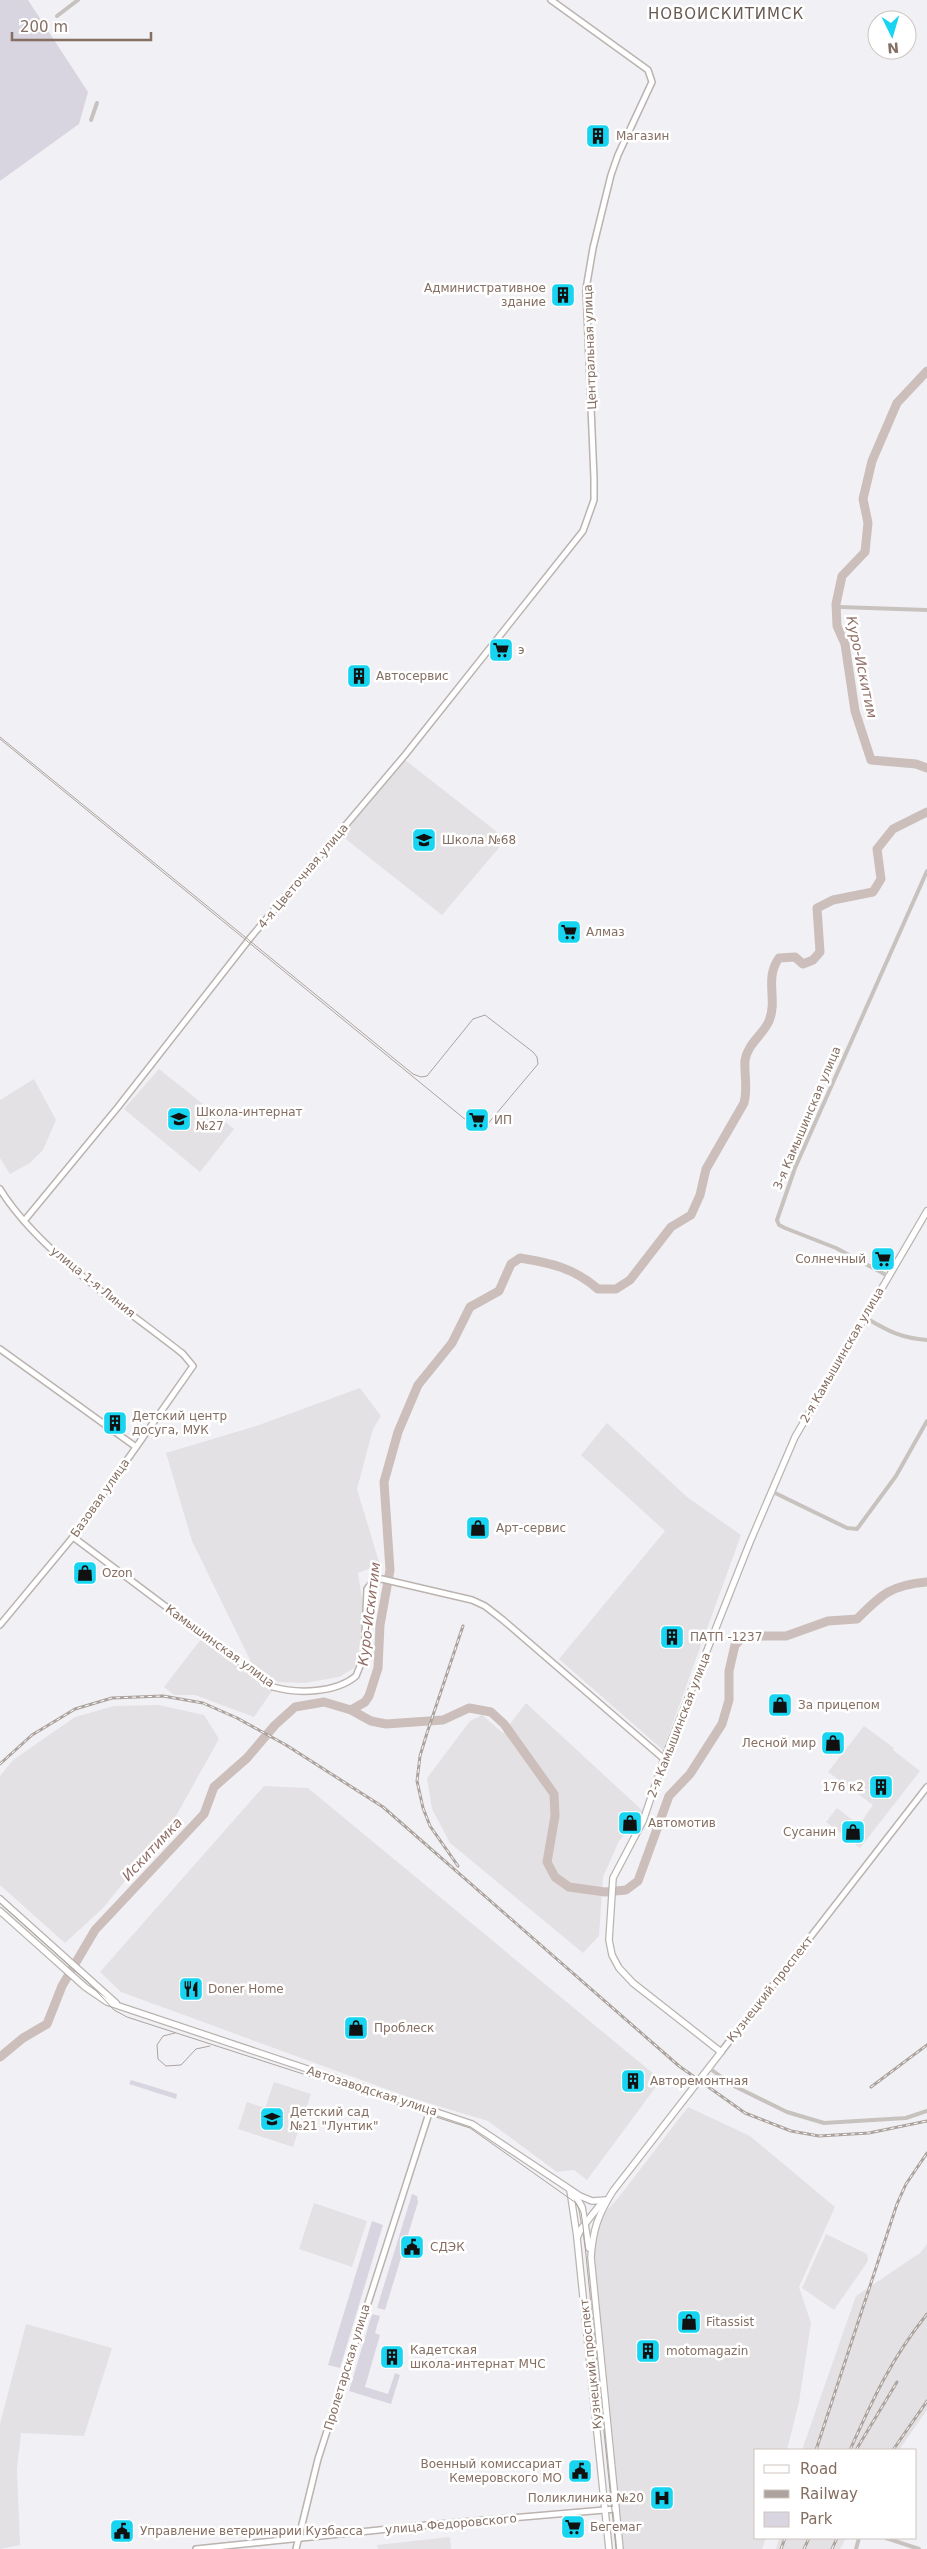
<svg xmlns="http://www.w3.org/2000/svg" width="927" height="2549" font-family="'DejaVu Sans',sans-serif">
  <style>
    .built { fill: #e3e1e3 }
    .green { fill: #d9d5e0 }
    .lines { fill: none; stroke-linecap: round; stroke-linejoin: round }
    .river { stroke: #ccbfbb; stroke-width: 9 }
    .secondary-casing { stroke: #bbb3af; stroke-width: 8 }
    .primary-casing { stroke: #bab4b0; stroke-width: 8 }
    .street { stroke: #c8c2bf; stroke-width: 4 }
    .secondary { stroke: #fff; stroke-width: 5 }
    .primary { stroke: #fff; stroke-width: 5.5 }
    .tram { stroke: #aca39e; stroke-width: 1 }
    .rail-casing { stroke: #aca39e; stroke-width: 3 }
    .rail { stroke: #fff; stroke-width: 1; stroke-dasharray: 4; stroke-linecap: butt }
    .labels { text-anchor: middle; stroke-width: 5; stroke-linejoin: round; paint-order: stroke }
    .poi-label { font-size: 12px; fill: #856e62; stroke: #fff; text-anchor: start }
    .street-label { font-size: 12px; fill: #856e62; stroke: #fff }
    .water-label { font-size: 14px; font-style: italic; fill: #906e67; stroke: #fff }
    .quarter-label { font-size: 15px; letter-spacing: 1px; fill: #695950; stroke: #fff }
  </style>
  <rect width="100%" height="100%" fill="#f1f1f5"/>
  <!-- built -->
  <g class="built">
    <path d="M405,760L501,835L503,843L442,915L342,836Z"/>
    <path d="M159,1069L234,1129L200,1172L124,1109Z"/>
    <path d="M34,1079L56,1120L43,1150L30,1163L10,1174L0,1158V1100Z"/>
    <path d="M360,1388L381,1416L373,1429L357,1489L380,1565L358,1573L363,1605L359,1653L354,1668L339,1677L305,1683L278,1682L252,1664L192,1541L166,1453L259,1425Z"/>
    <path d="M607,1423L687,1497L741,1535L663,1750L559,1659L665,1531L581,1455Z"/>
    <path d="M201,1639L272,1691L254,1717L195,1695H174L164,1687Z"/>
    <path d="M526,1703L643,1811L619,1841L603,1877L599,1936L583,1953L450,1843L432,1809L427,1778L470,1721L482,1715L503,1733Z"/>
    <path d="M159,1705L204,1715L219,1739L172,1823L103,1908L65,1943L0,1885V1776L13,1760L75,1717L114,1706Z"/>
    <path d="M864,1726L894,1748L893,1750L920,1771L860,1848L826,1822L837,1808L859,1825L873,1805L828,1772Z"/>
    <path d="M264,1786L308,1788L661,2080L587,2180L574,2170L557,2172L488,2121L408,2097L121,1992L100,1972Z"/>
    <path d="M274,2082L311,2094L293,2147L238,2129L247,2102L265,2108Z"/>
    <path d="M688,2107L750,2136L835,2207L799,2287L811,2323L799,2402L787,2450H756V2538H766L762,2549H624L594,2246L597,2227L601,2217L619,2197Z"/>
    <path d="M314,2203L367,2221L352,2267L299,2249Z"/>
    <path d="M826,2234L867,2254L868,2261L834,2310L802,2288Z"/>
    <path d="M927,2244V2410L899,2450H802L856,2296L920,2253Z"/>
    <path d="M26,2324L112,2348L84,2436L21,2433L17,2469L20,2545L0,2549V2424Z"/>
    <path d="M450,2537L451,2549H378L377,2545Z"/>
    <path d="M779,2538H846L840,2549H776Z"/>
  </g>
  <!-- green -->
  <g class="green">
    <path d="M0,0H28L88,92L79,124L0,181Z"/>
    <path d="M131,2080L177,2094L176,2099L129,2084Z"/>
    <path d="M412,2194L417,2196L418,2202L385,2310L377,2308Z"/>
    <path d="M372,2221L383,2225L340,2368L328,2365Z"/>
    <path d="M372,2314L380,2316L375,2333L380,2335L365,2387L388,2394L395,2373L400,2375L391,2404L349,2391Z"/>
  </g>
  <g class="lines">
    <!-- river -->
    <g class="river">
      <path d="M927,371L897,403L872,461L863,499L868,523L865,552L842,576L836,604L837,626L845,644L855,711L871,760L916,764L927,768"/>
      <path d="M351,1710L365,1702L369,1696L378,1668L380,1625L390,1570L384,1482L398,1432L418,1385L452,1343L470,1307L499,1291L511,1264L520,1258C551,1263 574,1268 598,1289H616L630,1280L671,1227L691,1215L700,1195L706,1169L744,1103C748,1088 744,1075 745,1060C748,1043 763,1035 769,1021C778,999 764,979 779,958L795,957L803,964L813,960L820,952L817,908L833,900L873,892L881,879L877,849L893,829L927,812"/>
      <path d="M0,2057L23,2038L47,2024L62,1986L95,1930L204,1814L214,1787L247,1758L275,1725L295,1707L324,1702L351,1710L371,1721L386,1724L443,1720L469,1708L491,1712L504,1724L554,1794L555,1816L547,1862L555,1877L569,1887L605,1892L626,1890L638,1881L669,1796L690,1774L722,1724L729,1700V1671L735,1645L745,1636H786L828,1621L857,1619C882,1594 891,1585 927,1582"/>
    </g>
    <defs>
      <g id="secondary">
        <path d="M0,1189C39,1252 125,1308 183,1354L193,1366L73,1537L0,1625"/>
        <path d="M24,1221L118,1107L251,937L405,755L583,531L594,500V478L586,289L593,248L611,175L618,155L652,82L648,70L551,0"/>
        <path d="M0,1349L136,1447"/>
        <path d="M73,1537L273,1687C298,1694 336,1693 356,1676L364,1656L367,1589L374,1580L382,1579L472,1600L485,1606L503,1620L664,1759"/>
        <path d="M721,2052L927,1787"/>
        <path d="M196,2549L427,2525L616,2509"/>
        <path d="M296,2549L318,2459L430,2110"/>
      </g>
      <g id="primary">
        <path d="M0,1899L116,2003"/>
        <path d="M0,1911L85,1987L107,2002L472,2124L580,2196L592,2201L607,2200"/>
        <path d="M570,2190L577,2237"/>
        <path d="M575,2195L582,2207L589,2248"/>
        <path d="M603,2201L581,2229L577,2238L609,2549"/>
        <path d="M620,2549L591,2257C593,2229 598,2215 613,2191L721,2052L633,1983L619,1968L612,1955L609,1940L613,1878L643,1821L664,1759L750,1542L795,1437L927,1211"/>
      </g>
    </defs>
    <!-- secondary casing -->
    <use href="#secondary" class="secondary-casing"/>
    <!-- primary casing -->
    <use href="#primary" class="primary-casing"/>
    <!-- street -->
    <g class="street">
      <path d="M57,16L78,0"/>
      <path d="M91,120L97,103"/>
      <path d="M840,607L927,610"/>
      <path d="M888,1276L836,1248L785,1228L779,1225L777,1220L795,1168L927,871"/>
      <path d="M866,1318C888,1331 901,1338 927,1340"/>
      <path d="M771,1491L847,1528L857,1529L896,1476L927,1421"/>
      <path d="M709,2068L734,2086L787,2112L824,2123L906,2118L927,2111"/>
      <path d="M886,2538L919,2549"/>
      <path d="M856,2549L859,2538"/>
    </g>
    <!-- secondary -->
    <use href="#secondary" class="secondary"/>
    <!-- primary -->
    <use href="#primary" class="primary"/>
    <!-- tram -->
    <g class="tram">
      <path d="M0,737L413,1074L421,1077L427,1076L473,1019L485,1015L533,1052L537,1057L538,1064L486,1126L478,1128L472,1125L0,739"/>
      <path d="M0,1903L89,1983L114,2010L127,2017L470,2128L576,2203L581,2212L583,2226L616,2549"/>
      <path d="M175,2033L163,2036L157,2045L158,2059L166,2066L181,2065L196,2049L210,2046"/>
    </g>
    <defs>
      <g id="rail">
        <path d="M0,1764L32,1735L75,1709L112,1698L163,1696L203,1703L237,1718L286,1745L383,1807L679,2066L745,2113L791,2131L819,2136L869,2133L927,2121"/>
        <path d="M458,1866L430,1826L423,1808L417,1781L420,1756L427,1733L463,1626"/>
        <path d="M871,2087L927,2045"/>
        <path d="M816,2450L897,2204L906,2184L927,2153"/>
        <path d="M850,2450C873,2399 891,2359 927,2314"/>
        <path d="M856,2450L897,2382"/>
        <path d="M893,2450L927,2401"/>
        <path d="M781,2549L785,2538"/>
        <path d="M804,2549L809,2538"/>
        <path d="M832,2549L837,2538"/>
      </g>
    </defs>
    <!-- rail casing -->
    <use href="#rail" class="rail-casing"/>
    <!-- rail -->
    <use href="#rail" class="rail"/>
  </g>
  <!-- icons -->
  <defs>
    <symbol id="building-square" viewBox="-11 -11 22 22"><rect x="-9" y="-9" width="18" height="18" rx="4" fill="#17d4f0" stroke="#fff"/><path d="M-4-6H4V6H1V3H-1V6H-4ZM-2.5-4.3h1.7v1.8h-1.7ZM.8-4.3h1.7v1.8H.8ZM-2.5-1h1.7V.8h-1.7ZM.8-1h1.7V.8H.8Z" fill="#111"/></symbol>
    <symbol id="supermarket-square" viewBox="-11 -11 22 22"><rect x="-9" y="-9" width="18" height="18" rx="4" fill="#17d4f0" stroke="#fff"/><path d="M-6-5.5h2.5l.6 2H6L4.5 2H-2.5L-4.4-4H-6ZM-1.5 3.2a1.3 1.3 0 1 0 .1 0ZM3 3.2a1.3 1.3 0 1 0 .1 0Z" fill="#111"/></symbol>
    <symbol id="school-square" viewBox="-11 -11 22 22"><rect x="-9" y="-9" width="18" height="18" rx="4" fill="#17d4f0" stroke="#fff"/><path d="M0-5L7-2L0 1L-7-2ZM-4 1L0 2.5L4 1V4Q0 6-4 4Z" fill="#111"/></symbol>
    <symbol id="shop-square" viewBox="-11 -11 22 22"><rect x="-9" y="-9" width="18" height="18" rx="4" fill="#17d4f0" stroke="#fff"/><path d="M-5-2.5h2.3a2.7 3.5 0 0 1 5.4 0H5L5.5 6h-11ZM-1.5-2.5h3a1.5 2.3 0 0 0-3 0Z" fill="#111"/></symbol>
    <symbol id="restaurant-square" viewBox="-11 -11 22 22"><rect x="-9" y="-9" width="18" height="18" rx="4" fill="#17d4f0" stroke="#fff"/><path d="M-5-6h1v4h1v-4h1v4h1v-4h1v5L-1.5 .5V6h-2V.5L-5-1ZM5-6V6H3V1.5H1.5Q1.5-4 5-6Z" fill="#111"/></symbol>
    <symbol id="civic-square" viewBox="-11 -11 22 22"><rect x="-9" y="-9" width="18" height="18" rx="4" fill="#17d4f0" stroke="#fff"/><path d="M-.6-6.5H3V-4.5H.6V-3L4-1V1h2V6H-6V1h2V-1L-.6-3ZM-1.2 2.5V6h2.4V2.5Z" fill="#111"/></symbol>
    <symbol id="hospital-square" viewBox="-11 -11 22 22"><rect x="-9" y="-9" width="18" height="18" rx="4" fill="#17d4f0" stroke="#fff"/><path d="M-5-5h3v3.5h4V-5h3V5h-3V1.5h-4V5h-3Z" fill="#111"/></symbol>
  </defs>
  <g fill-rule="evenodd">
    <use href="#building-square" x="584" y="122" width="28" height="28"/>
    <use href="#building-square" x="549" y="281" width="28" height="28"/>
    <use href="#supermarket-square" x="487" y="636" width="28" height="28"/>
    <use href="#building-square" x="345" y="662" width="28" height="28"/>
    <use href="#school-square" x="410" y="826" width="28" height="28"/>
    <use href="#supermarket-square" x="555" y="918" width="28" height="28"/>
    <use href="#school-square" x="165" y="1105" width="28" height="28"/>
    <use href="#supermarket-square" x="463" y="1106" width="28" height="28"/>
    <use href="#supermarket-square" x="869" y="1245" width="28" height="28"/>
    <use href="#building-square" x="101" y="1409" width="28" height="28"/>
    <use href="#shop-square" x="464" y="1514" width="28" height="28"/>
    <use href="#shop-square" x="71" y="1559" width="28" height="28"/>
    <use href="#building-square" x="658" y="1623" width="28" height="28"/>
    <use href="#shop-square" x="766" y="1691" width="28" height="28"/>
    <use href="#shop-square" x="819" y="1729" width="28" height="28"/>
    <use href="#building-square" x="867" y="1773" width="28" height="28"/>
    <use href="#shop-square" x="616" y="1809" width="28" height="28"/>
    <use href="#shop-square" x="839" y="1818" width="28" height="28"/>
    <use href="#restaurant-square" x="177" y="1975" width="28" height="28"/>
    <use href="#shop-square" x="342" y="2014" width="28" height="28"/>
    <use href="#building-square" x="619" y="2067" width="28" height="28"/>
    <use href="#school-square" x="258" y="2105" width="28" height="28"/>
    <use href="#civic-square" x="398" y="2233" width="28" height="28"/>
    <use href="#shop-square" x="675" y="2308" width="28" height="28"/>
    <use href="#building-square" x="634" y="2337" width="28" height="28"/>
    <use href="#building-square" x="378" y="2343" width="28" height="28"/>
    <use href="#civic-square" x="566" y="2457" width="28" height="28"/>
    <use href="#hospital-square" x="648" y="2484" width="28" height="28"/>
    <use href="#supermarket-square" x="559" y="2513" width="28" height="28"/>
    <use href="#civic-square" x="108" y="2517" width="28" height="28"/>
  </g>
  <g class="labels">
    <!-- poi labels -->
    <g class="poi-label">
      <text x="616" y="140">Магазин</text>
      <text x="546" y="292" text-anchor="end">Административное<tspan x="546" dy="14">здание</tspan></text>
      <text x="518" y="654">э</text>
      <text x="376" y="680">Автосервис</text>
      <text x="442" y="844">Школа №68</text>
      <text x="586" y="936">Алмаз</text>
      <text x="196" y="1116">Школа-интернат<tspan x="196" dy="14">№27</tspan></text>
      <text x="494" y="1124">ИП</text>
      <text x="866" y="1263" text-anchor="end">Солнечный</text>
      <text x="132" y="1420">Детский центр<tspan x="132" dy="14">досуга, МУК</tspan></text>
      <text x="496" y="1532">Арт-сервис</text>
      <text x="102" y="1577">Ozon</text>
      <text x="690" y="1641">ПАТП -1237</text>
      <text x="798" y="1709">За прицепом</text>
      <text x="816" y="1747" text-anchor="end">Лесной мир</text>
      <text x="864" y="1791" text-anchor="end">176 к2</text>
      <text x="648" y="1827">Автомотив</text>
      <text x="836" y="1836" text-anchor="end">Сусанин</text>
      <text x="208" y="1993">Doner Home</text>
      <text x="374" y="2032">Проблеск</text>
      <text x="650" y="2085">Авторемонтная</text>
      <text x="290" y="2116">Детский сад<tspan x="290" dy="14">№21 "Лунтик"</tspan></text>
      <text x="430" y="2251">СДЭК</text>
      <text x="706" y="2326">Fitassist</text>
      <text x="410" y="2354">Кадетская<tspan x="410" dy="14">школа-интернат МЧС</tspan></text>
      <text x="666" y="2355">motomagazin</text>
      <text x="562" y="2468" text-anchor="end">Военный комиссариат<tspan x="562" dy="14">Кемеровского МО</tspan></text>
      <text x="644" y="2502" text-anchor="end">Поликлиника №20</text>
      <text x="590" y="2531">Бегемаг</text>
      <text x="140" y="2535">Управление ветеринарии Кузбасса</text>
    </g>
    <!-- street labels -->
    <g class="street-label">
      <text transform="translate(590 347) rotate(-92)" y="4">Центральная улица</text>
      <text transform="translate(303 876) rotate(-50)" y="4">4-я Цветочная улица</text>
      <text transform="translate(807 1118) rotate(-67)" y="4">3-я Камышинская улица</text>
      <text transform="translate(93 1282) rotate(39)" y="4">улица 1-я Линия</text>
      <text transform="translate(842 1355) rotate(-60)" y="4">2-я Камышинская улица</text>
      <text transform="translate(100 1498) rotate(-55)" y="4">Базовая улица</text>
      <text transform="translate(220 1646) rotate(36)" y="4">Камышинская улица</text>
      <text transform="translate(679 1725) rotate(-69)" y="4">2-я Камышинская улица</text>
      <text transform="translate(770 1989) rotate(-52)" y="4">Кузнецкий проспект</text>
      <text transform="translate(372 2091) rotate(18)" y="4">Автозаводская улица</text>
      <text transform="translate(591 2364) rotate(-96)" y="4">Кузнецкий проспект</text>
      <text transform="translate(347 2367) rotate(-73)" y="4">Пролетарская улица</text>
      <text transform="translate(451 2524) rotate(-5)" y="4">улица Федоровского</text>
    </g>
    <!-- water labels -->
    <g class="water-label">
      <text transform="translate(862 667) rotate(78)" y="5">Куро-Искитим</text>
      <text transform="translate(369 1614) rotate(-83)" y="5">Куро-Искитим</text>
      <text transform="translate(152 1849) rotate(-47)" y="5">Искитимка</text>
    </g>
    <!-- quarter labels -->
    <g class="quarter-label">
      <text x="726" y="19">НОВОИСКИТИМСК</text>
    </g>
  </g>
  <!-- legend -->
  <rect x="754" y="2449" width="162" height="90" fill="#ffffff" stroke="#cec5c0"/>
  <rect x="764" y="2465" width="25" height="8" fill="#ffffff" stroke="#cec5c0"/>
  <text x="800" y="2474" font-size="15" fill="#856e62">Road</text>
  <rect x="764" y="2490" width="25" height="8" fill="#aca39e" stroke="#cec5c0"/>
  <text x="800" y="2499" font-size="15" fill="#856e62">Railway</text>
  <rect x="764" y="2512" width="25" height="15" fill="#d9d5e0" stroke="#cec5c0"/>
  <text x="800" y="2524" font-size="15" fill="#856e62">Park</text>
  <!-- north arrow -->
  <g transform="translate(892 35) rotate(175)"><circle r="24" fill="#ffffff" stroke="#cec5c0"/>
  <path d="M0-4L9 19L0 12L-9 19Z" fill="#17d4f0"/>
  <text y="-8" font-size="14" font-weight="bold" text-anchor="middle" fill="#856e62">N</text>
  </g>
  <!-- scale -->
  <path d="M12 32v8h139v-8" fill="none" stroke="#856e62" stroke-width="2.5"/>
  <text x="20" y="32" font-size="15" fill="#856e62" stroke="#ffffff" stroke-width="4" paint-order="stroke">200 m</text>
</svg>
